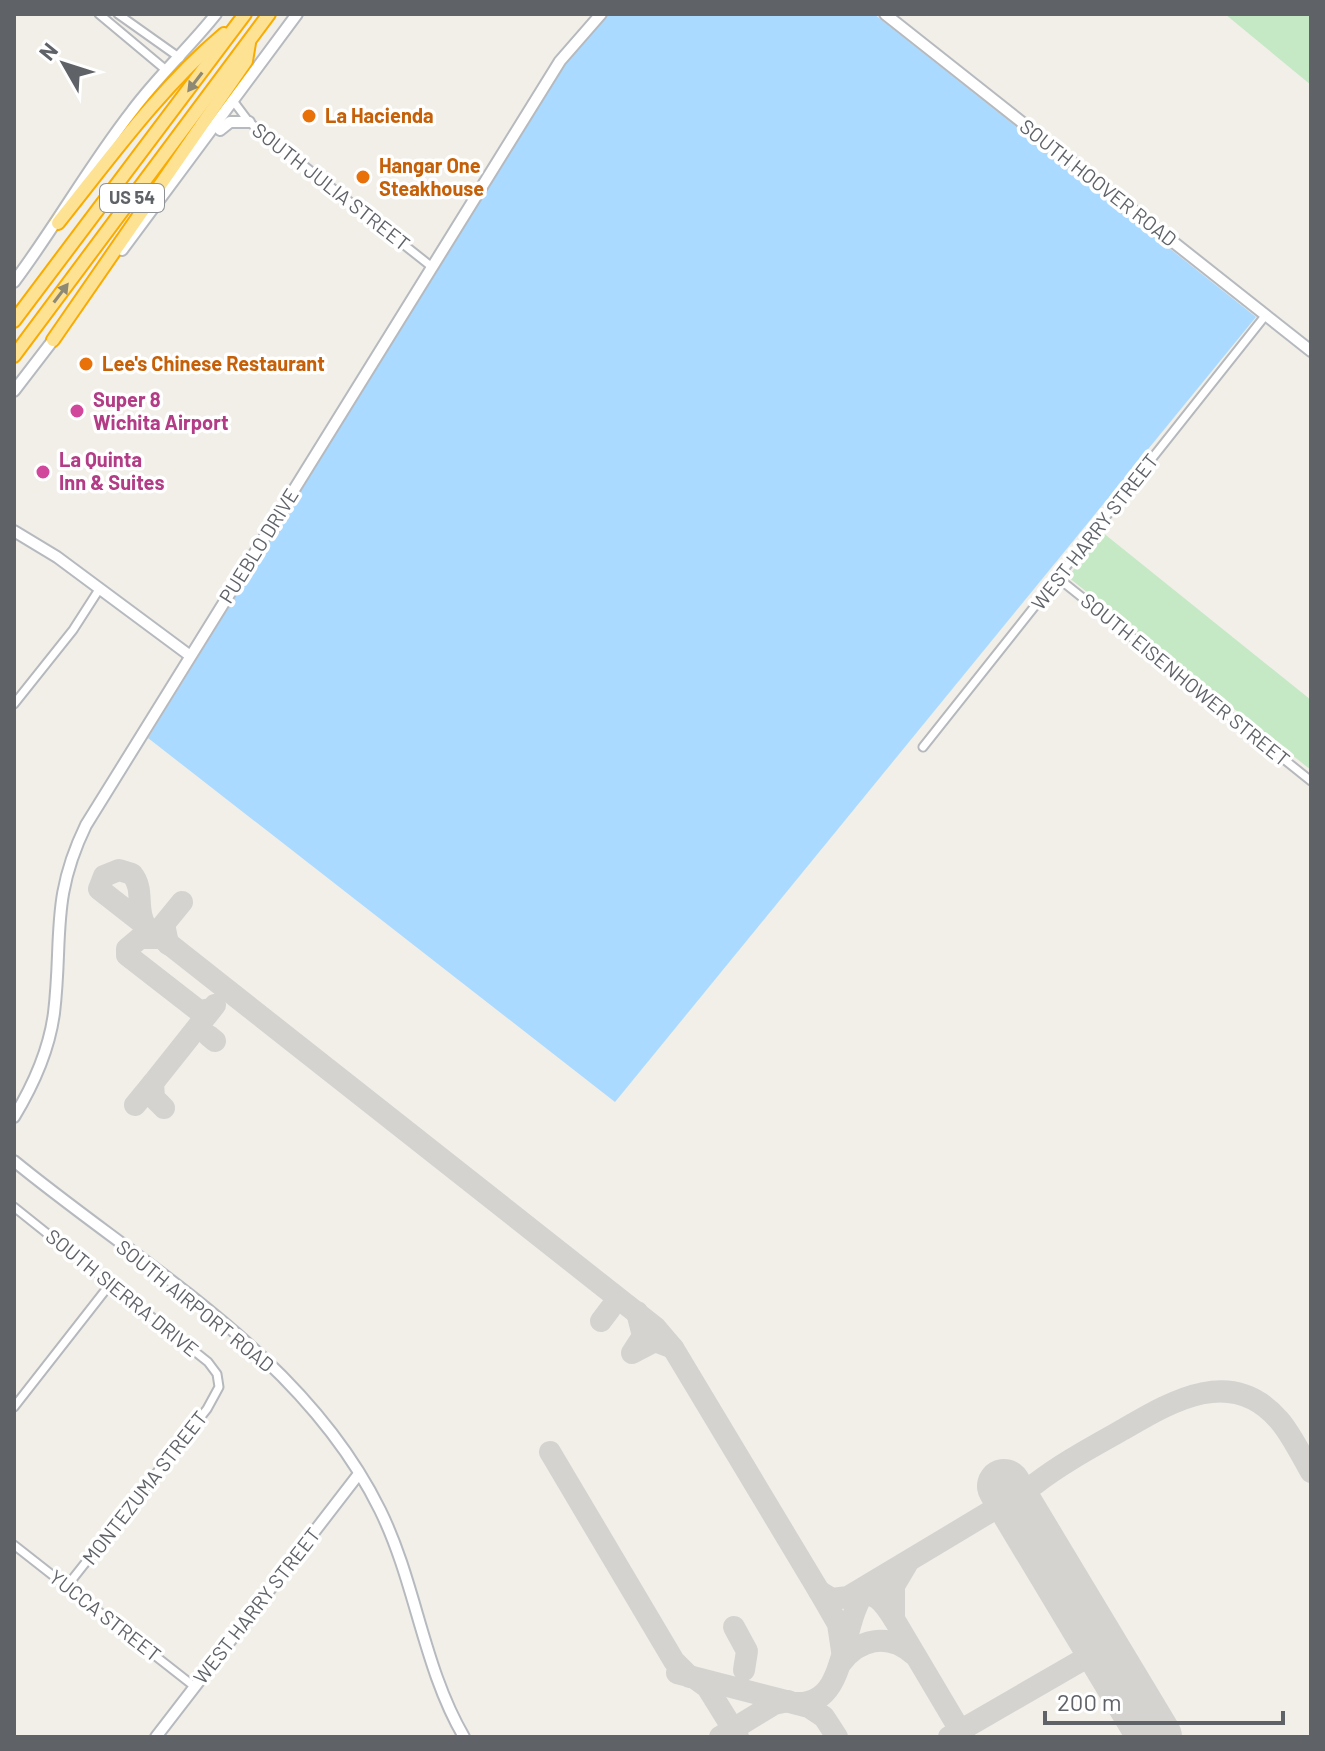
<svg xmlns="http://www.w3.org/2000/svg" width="1325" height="1751" font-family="Barlow,sans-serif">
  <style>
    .green { fill: #c5e8c5 }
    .water { fill: #aadaff }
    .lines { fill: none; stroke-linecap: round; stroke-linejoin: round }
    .taxiway { stroke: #d4d3d0; stroke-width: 22 }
    .runway { stroke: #d4d3d0; stroke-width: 54 }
    .street-casing { stroke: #b5b8bc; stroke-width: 11 }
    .secondary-casing { stroke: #b6babf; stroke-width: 14 }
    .highway-casing { stroke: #f9ab00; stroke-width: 16 }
    .street { stroke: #fff; stroke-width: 7 }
    .secondary { stroke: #fff; stroke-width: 10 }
    .highway { stroke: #fde293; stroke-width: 12 }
    .oneway { fill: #8e8975 }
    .food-dot { fill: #e8710a; stroke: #fff; stroke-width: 3 }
    .hotel-dot { fill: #d1479c; stroke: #fff; stroke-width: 3 }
    .labels { text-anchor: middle; stroke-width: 7; stroke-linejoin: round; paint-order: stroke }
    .shield { fill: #fff; stroke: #8f9295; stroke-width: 2 }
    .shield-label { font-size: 18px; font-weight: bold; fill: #5f6368 }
    .food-label { font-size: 20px; font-weight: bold; fill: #c56008; stroke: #fff; text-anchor: start }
    .street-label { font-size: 20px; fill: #5f6368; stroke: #fff }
    .hotel-label { font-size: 20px; font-weight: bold; fill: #b23c85; stroke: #fff; text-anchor: start }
  </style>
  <rect width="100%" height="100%" fill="#f1efe8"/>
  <!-- green -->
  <g class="green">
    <path d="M1225,14H1311V85Z"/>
    <path d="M1102,532L1311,700V770L1068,577Z"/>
  </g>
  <!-- water -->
  <path class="water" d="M608,14H874L1256,317L615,1102L148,738L576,45Z"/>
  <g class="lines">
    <!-- taxiway -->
    <g class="taxiway">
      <path d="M145,925L99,889L104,876L119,870L132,874C145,890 135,908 145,925L656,1328L673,1348L819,1591"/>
      <path d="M161,938H140L127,949V955L199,1011L211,1009"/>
      <path d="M168,944L164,924L182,902"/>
      <path d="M209,1036L215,1041"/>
      <path d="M153,1083L215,1005"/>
      <path d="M135,1105L153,1083L154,1098L164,1108"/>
      <path d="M637,1312L643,1336L632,1353L655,1341L673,1348"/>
      <path d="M601,1321L610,1309"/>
      <path d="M550,1452L674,1661L690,1677"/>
      <path d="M1035,1484C1062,1463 1094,1446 1124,1429C1172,1401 1232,1365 1279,1420C1292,1435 1301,1455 1311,1472"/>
      <path d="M854,1595C875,1589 884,1603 894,1619V1586L907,1564"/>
      <path d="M894,1619L964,1737"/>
      <path d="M734,1627L747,1651L744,1670"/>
      <path d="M842,1651L838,1624L819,1591L832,1599L848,1597L988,1513"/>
      <path d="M840,1664C858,1639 888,1632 913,1654"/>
      <path d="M677,1673L809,1707L824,1717L837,1737"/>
      <path d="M696,1679L707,1687L738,1737"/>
      <path d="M797,1703C851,1705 838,1620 868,1588"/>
      <path d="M720,1737L774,1704L788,1701"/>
      <path d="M949,1737L1084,1659C1120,1664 1133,1702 1149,1730"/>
    </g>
    <!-- runway -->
    <path class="runway" d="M1004,1486L1155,1737"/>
    <defs>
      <g id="street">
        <path d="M99,14L166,70"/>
        <path d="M118,14L180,58"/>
        <path d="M234,102L249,122L432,267"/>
        <path d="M1058,578L1311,781"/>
        <path d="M14,704L73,630L100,588"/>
        <path d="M923,747L1265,316"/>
        <path d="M14,1207L208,1362L217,1374L219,1387L207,1409L67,1586"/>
        <path d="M14,1407L111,1283"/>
        <path d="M14,1545L195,1687"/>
      </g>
      <g id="secondary">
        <path d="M885,14L1311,351"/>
        <path d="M220,130L230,122H249"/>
        <path d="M122,250L297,14"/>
        <path d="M14,282C56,226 89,166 132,111C158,76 189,48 216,14"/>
        <path d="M14,391L57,335"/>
        <path d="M14,531L57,557L189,655"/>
        <path d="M14,1117C34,1084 49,1051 54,1013C63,938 50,899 86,825L560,61L601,14"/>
        <path d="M14,1161C142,1266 304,1355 380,1510C416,1583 423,1667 464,1737"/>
        <path d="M156,1737L358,1475"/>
      </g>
      <g id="highway">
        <path d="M58,223C110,158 160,88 224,34"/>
        <path d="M14,321L245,14"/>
        <path d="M53,340L246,61L249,43"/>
        <path d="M14,356L269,14"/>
      </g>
    </defs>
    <!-- street casing -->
    <use href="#street" class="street-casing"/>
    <!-- secondary casing -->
    <use href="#secondary" class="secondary-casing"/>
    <!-- highway casing -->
    <use href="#highway" class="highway-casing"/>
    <!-- street -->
    <use href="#street" class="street"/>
    <!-- secondary -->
    <use href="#secondary" class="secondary"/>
    <!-- highway -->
    <use href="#highway" class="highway"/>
  </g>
  <!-- one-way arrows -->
  <defs><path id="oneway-solid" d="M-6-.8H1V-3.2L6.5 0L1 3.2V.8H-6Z" transform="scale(2)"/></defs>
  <g class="oneway">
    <use href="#oneway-solid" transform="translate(195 82) rotate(127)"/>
    <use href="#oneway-solid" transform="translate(61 293) rotate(-53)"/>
  </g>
  <!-- markers -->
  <g class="food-dot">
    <circle cx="309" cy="116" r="8"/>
    <circle cx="363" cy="177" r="8"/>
    <circle cx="86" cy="364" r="8"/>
  </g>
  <g class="hotel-dot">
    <circle cx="77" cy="411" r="8"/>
    <circle cx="43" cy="472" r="8"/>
  </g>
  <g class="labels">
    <!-- shield labels -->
    <rect class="shield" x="100" y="184" width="64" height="28" rx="6"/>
    <g class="shield-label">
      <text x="132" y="204">US 54</text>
    </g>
    <!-- food labels -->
    <g class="food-label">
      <text x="325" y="123">La Hacienda</text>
      <text x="379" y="173">Hangar One<tspan x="379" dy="23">Steakhouse</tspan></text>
      <text x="102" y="371">Lee's Chinese Restaurant</text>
    </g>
    <!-- street labels -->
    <g class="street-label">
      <text transform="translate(1098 183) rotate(38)" y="7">SOUTH HOOVER ROAD</text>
      <text transform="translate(331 187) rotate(38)" y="7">SOUTH JULIA STREET</text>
      <text transform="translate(1095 532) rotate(-52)" y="7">WEST HARRY STREET</text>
      <text transform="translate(259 546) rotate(-58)" y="7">PUEBLO DRIVE</text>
      <text transform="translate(1185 680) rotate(39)" y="7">SOUTH EISENHOWER STREET</text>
      <text transform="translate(122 1293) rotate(39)" y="7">SOUTH SIERRA DRIVE</text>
      <text transform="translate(195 1306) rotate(39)" y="7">SOUTH AIRPORT ROAD</text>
      <text transform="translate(145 1488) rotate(-52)" y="7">MONTEZUMA STREET</text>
      <text transform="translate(257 1606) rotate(-52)" y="7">WEST HARRY STREET</text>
      <text transform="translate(105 1616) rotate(38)" y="7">YUCCA STREET</text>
    </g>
    <!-- hotel labels -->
    <g class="hotel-label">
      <text x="93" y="407">Super 8<tspan x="93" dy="23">Wichita Airport</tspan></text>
      <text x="59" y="467">La Quinta<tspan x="59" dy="23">Inn &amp; Suites</tspan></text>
    </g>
  </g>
  <!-- border -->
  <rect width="1325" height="1751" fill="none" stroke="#5f6368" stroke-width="32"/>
  <!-- north arrow -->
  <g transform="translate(64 64) rotate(309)" stroke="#ffffff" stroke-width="6" paint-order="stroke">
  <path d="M0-6L14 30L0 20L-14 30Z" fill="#5f6368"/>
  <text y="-12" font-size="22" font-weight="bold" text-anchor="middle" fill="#5f6368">N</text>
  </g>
  <!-- scale -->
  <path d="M1045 1711v12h238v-12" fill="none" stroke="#5f6368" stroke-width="4"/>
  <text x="1057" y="1711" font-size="24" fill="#5f6368" stroke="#ffffff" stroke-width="6" paint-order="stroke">200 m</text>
</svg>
